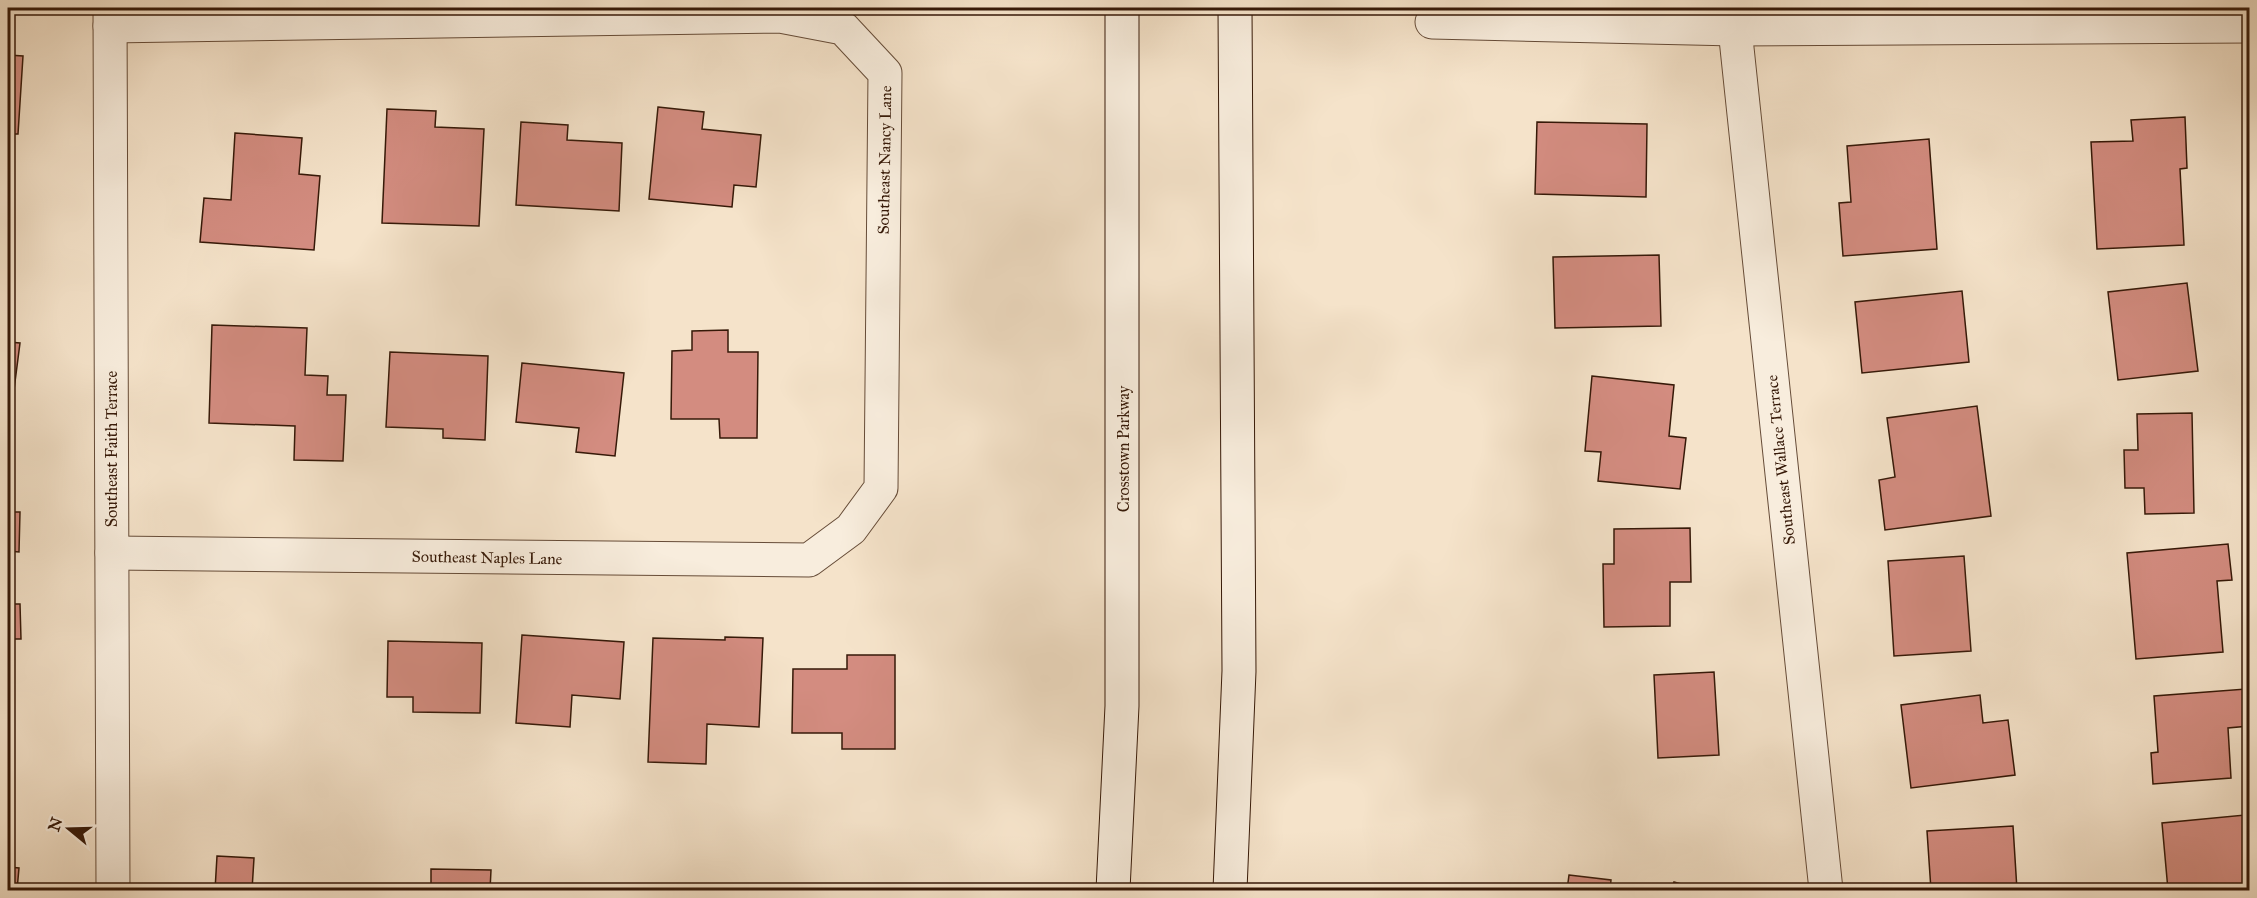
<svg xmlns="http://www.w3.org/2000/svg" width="2257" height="898" font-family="'IM FELL Great Primer',serif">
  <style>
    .building { fill: #d38c80; stroke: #361908; stroke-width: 1.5 }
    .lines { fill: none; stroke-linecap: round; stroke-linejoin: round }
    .street-casing { stroke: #664c38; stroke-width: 35 }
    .secondary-casing { stroke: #361908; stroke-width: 35 }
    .street { stroke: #f8eddd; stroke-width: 33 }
    .secondary { stroke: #f8eddd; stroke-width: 33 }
    .labels { text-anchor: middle; stroke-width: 6; stroke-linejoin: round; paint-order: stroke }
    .street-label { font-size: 16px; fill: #361908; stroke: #f8eddd }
  </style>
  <rect width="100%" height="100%" fill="#f5e3ca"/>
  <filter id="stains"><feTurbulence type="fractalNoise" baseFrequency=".00333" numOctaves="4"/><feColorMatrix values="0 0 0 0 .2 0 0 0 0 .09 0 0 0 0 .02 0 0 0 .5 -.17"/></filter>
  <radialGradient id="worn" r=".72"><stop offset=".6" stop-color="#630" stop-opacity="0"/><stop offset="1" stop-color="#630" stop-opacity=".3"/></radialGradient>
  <!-- building -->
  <g class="building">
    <path d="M8,55L23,56L18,134H8Z"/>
    <path d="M658,107L704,112L702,129L761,135L756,187L734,185L732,207L649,199Z"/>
    <path d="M387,109L436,111L435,127L484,129L479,226L382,223Z"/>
    <path d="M2185,117L2187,168L2180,169L2184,245L2097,249L2091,142L2133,141L2131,120Z"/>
    <path d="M521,122L568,125L567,140L622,143L619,211L516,205Z"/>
    <path d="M1537,122L1647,124L1646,197L1535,194Z"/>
    <path d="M235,133L302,138L299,174L320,176L314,250L200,242L204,198L231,200Z"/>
    <path d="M1929,139L1937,249L1843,256L1839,203L1851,202L1847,146Z"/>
    <path d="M1659,255L1661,326L1555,328L1553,257Z"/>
    <path d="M2187,283L2198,371L2118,380L2108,292Z"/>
    <path d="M1962,291L1969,362L1862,373L1855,302Z"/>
    <path d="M212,325L307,328L305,375L328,376L327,395H346L343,461L294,460L295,426L209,423Z"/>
    <path d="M728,330V352H758L757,438H720L719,419H671L672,351L692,350V331Z"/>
    <path d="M8,342L20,343L11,413H8Z"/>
    <path d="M390,352L488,356L485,440L443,438V429L386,427Z"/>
    <path d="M522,363L624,373L615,456L576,452L579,428L516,422Z"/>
    <path d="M1592,376L1674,385L1669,436L1686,438L1680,489L1598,481L1601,452L1585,451Z"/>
    <path d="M1977,406L1991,516L1885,530L1879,480L1895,477L1887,418Z"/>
    <path d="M2192,413L2194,513L2145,514L2144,488H2125L2124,450H2138L2137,414Z"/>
    <path d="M8,512H20L19,552L8,551Z"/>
    <path d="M1690,528L1691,582H1670V626L1604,627L1603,564H1614V529Z"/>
    <path d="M2228,544L2232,580L2217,581L2223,652L2136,659L2127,553Z"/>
    <path d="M1964,556L1971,651L1894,656L1888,561Z"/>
    <path d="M8,604H20L21,639H8Z"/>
    <path d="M522,635L624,642L620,699L572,695L570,727L516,723Z"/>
    <path d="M725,637L763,638L759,727L707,724L706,764L648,762L653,638L725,640Z"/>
    <path d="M388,641L482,643L480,713L413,712V697H387Z"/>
    <path d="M847,655H895V749H842V733H792L793,669H847Z"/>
    <path d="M1714,672L1719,755L1658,758L1654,675Z"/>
    <path d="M2246,689L2249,726L2228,728L2231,778L2153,784L2151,753L2158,752L2154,696Z"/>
    <path d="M1980,695L1983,723L2008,720L2015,775L1911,788L1901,705Z"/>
    <path d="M2245,815L2250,863V890H2168L2162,823Z"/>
    <path d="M2013,826L2017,890H1931L1927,831Z"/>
    <path d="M217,856L254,858L252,890H215Z"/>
    <path d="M8,867L19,868L17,890H8Z"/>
    <path d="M431,869L491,870L490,890H385V888L431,889Z"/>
    <path d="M1569,875L1611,880L1610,890H1567Z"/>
    <path d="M1674,882L1703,890H1671Z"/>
  </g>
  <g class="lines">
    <defs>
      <g id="street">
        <path d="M110,8L113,890"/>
        <path d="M1432,22L1735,29L2250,26"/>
        <path d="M110,26L780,16L843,28L885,73L881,488L851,529L809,560L112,553"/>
        <path d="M1735,29L1826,890"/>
      </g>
      <g id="secondary">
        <path d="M1113,890L1122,706V8"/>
        <path d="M1230,890L1239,671L1235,8"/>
      </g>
    </defs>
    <!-- street casing -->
    <use href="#street" class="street-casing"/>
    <!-- secondary casing -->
    <use href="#secondary" class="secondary-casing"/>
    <!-- street -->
    <use href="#street" class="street"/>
    <!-- secondary -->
    <use href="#secondary" class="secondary"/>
  </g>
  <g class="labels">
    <!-- street labels -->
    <g class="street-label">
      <text transform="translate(884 160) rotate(-89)" y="6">Southeast Nancy Lane</text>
      <text transform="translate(111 449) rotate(-90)" y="6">Southeast Faith Terrace</text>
      <text transform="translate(1123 449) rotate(-90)" y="6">Crosstown Parkway</text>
      <text transform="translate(1780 460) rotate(-96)" y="6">Southeast Wallace Terrace</text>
      <text transform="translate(487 557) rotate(1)" y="6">Southeast Naples Lane</text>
    </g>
  </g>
  <!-- margin -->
  <rect width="2257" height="898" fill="none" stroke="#f5e3ca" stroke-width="30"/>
  <rect x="9" y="9" width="2239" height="880" fill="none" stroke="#361908" stroke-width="3"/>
  <rect x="15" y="15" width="2227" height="868" fill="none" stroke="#361908" stroke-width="1.5"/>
  <!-- north arrow -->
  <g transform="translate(69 829) rotate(289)" stroke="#f8eddd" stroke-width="4.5" paint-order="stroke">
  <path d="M0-4.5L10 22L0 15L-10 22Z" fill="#361908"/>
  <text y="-9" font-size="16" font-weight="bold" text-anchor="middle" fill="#361908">N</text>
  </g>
  <rect width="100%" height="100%" filter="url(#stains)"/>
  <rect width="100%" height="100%" fill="url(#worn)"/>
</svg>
